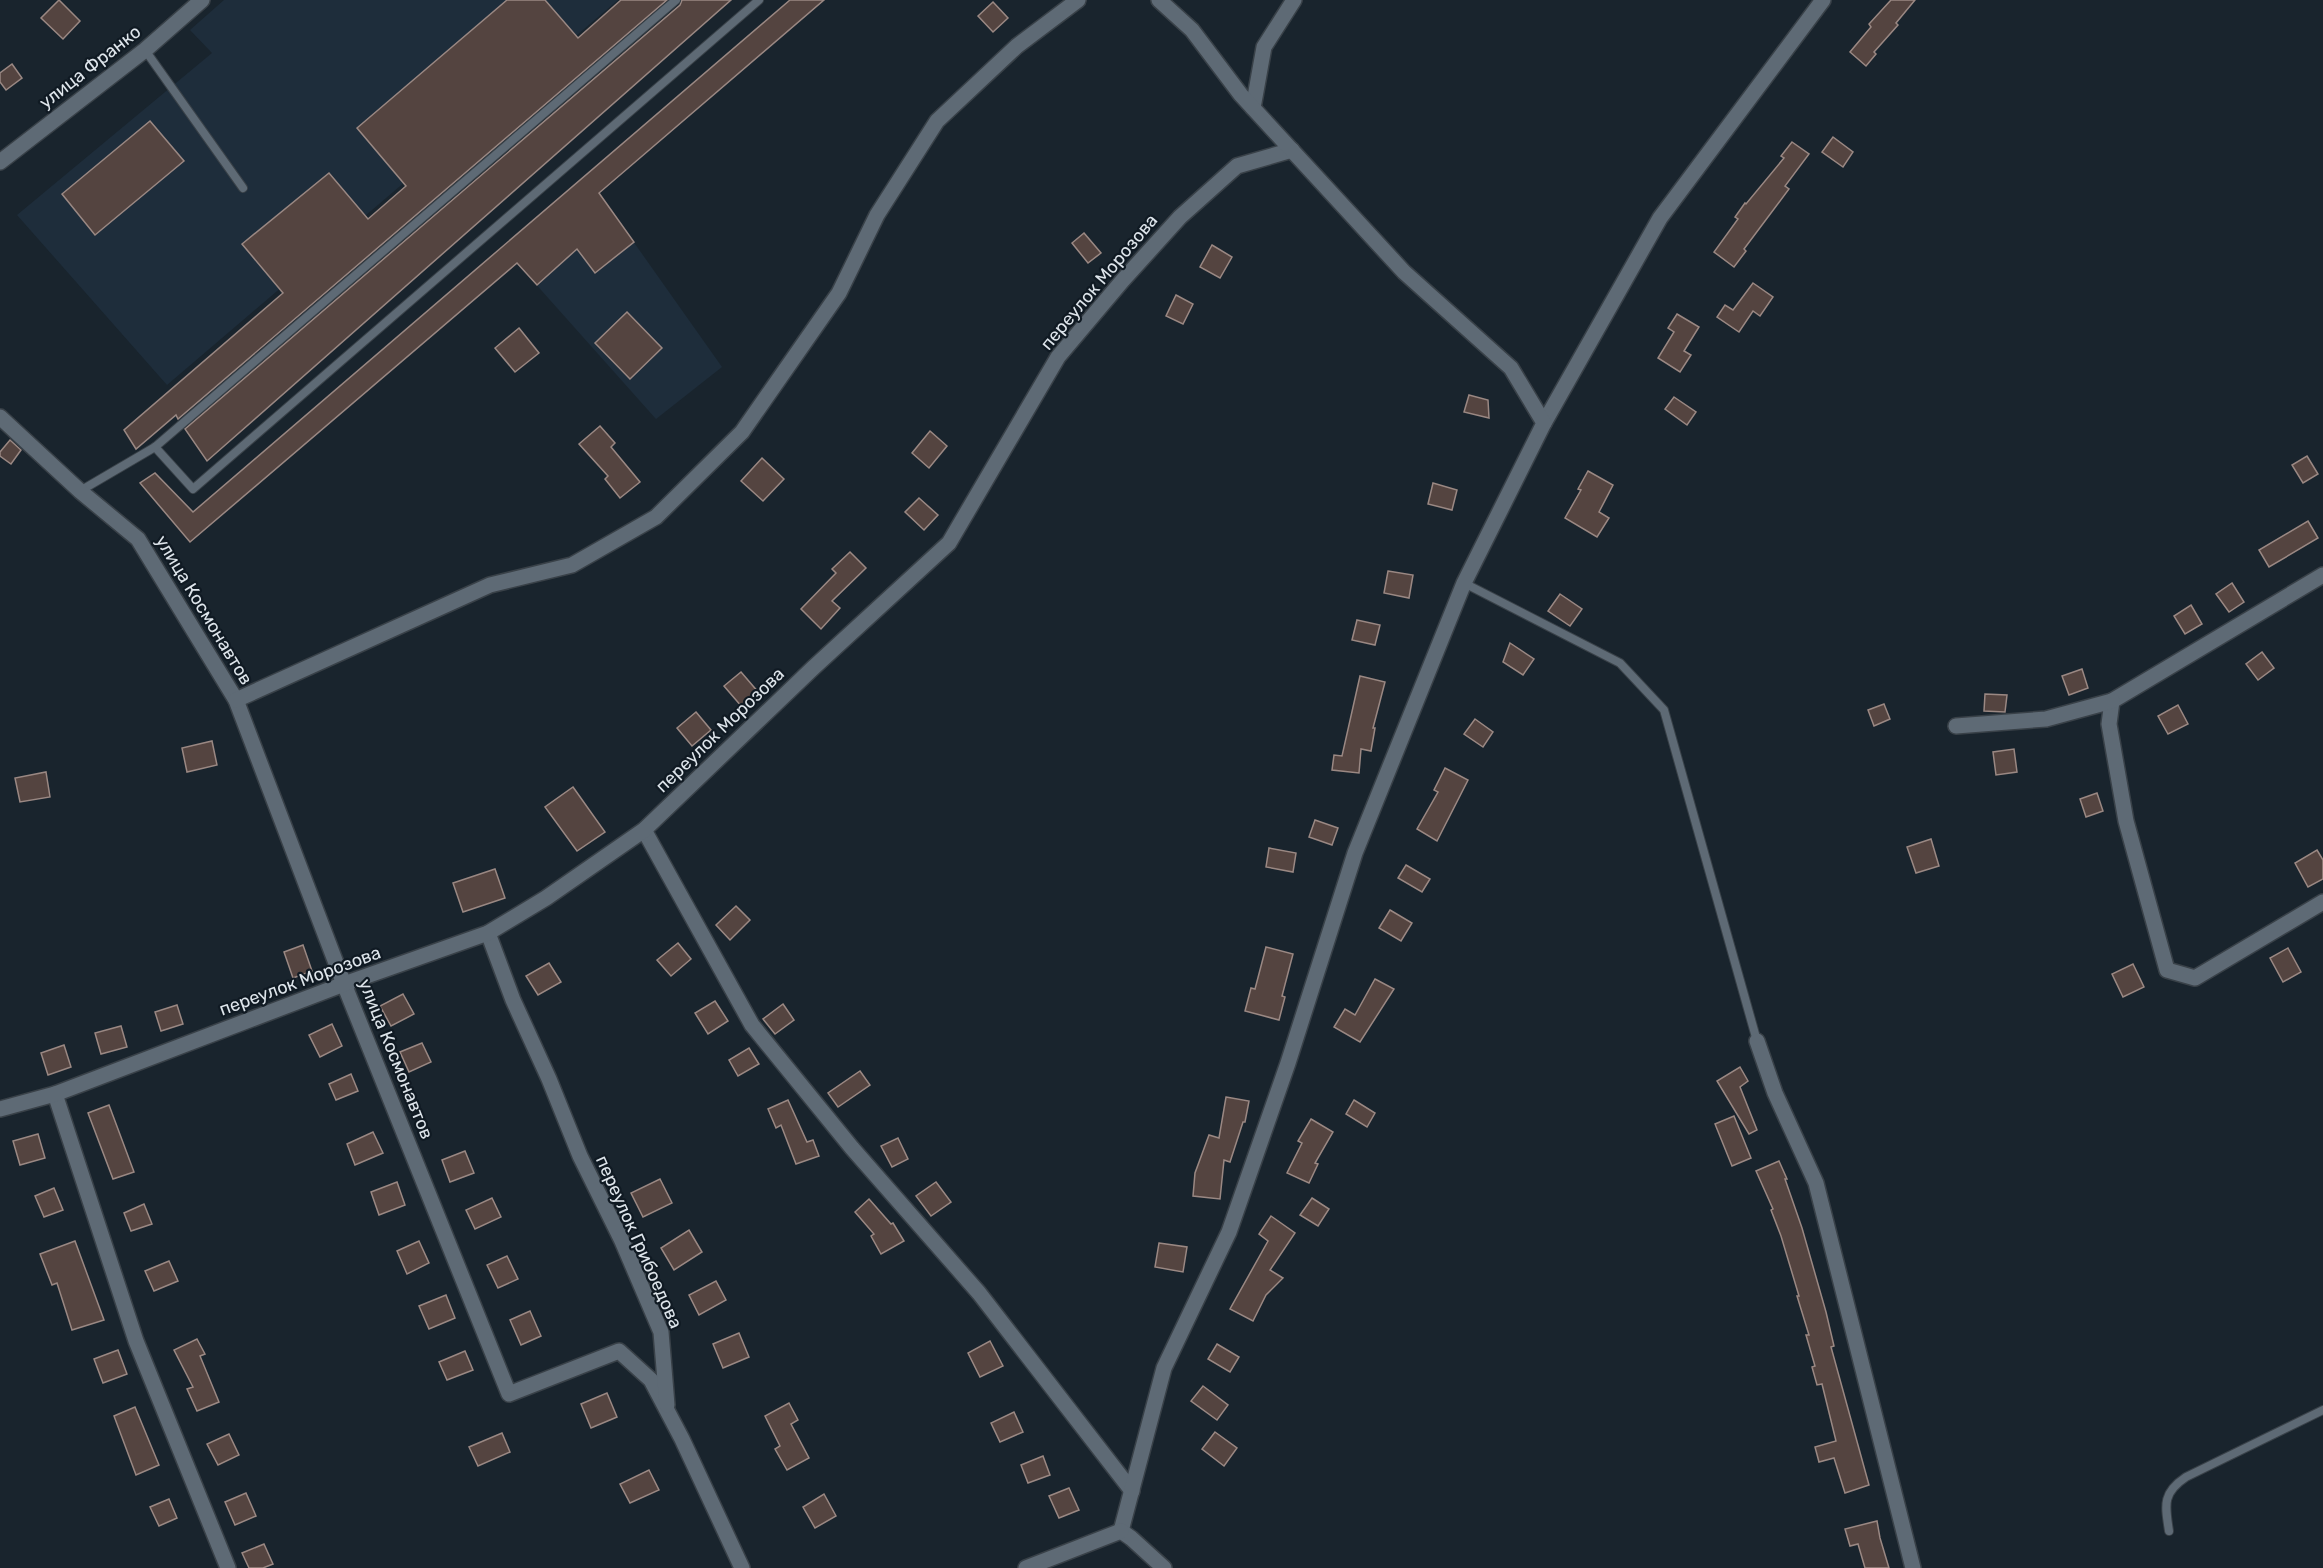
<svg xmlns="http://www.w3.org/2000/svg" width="2323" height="1568" font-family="Rubik,sans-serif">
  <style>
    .built { fill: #1e2d3b }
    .building { fill: #544440; stroke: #9a8883; stroke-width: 1.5 }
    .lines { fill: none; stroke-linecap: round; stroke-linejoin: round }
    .service-casing { stroke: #394148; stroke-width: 10 }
    .minor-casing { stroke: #394148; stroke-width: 18 }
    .service { stroke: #5e6a75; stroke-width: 8 }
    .minor { stroke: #5e6a75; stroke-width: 15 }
    .labels { text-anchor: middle; stroke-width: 4.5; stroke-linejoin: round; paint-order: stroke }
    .street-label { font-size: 18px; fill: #dee5eb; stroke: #101a23 }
  </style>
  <rect width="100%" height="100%" fill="#19242d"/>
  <!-- built -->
  <g class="built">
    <path d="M224,0H618L167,385L17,215L212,53L190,30Z"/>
    <path d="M599,193L722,367L656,419L517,263Z"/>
  </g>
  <!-- building -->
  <g class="building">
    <path d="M59,0L80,21L63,39L41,18Z"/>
    <path d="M507,0H545L578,38L621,0H667L178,419L176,415L136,449L124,430L283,293L242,244L329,173L368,219L406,186L357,128Z"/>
    <path d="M682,0H731L207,461L185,429L680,5Z"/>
    <path d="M790,0H824L599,193L634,242L595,273L577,249L537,285L517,263L190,542L140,483L155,473L193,512Z"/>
    <path d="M1891,0H1915L1896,23L1898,25L1874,52L1876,54L1866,66L1850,52L1871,27L1869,24Z"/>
    <path d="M993,2L1008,18L993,32L978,16Z"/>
    <path d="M12,64L22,78L6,90L0,82V73Z"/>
    <path d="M150,121L184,161L95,235L62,194Z"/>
    <path d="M1833,137L1853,152L1843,167L1822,152Z"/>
    <path d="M1792,142L1809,154L1785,186L1789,189L1744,249L1746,251L1734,267L1714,252L1738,219L1735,217L1745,203L1746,204L1784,158L1781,156Z"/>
    <path d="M1084,233L1101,253L1088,263L1072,243Z"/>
    <path d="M1212,245L1232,257L1220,278L1200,267Z"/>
    <path d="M1753,283L1773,297L1760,316L1753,311L1739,332L1717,317L1725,305L1733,310Z"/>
    <path d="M1176,295L1193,304L1183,324L1166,316Z"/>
    <path d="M627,312L662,348L630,379L595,343Z"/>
    <path d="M1677,314L1699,327L1684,351L1691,355L1680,372L1658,358L1674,332L1668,328Z"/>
    <path d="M519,328L539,353L515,372L495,348Z"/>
    <path d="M1469,395L1488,400L1489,418L1464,412Z"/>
    <path d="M1674,397L1696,412L1687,425L1665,409Z"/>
    <path d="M600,426L615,443L611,447L640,482L620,498L605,479L608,476L579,444Z"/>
    <path d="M930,431L947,446L929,468L912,453Z"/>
    <path d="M10,440L21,450L11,464L0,456V452Z"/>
    <path d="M2307,456L2318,474L2303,483L2292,465Z"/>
    <path d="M762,458L784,479L763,501L741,481Z"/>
    <path d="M1588,471L1613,485L1599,512L1609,518L1597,537L1565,518L1581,490L1578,489Z"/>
    <path d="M1433,483L1457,490L1452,510L1428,504Z"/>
    <path d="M919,498L938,515L924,530L905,512Z"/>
    <path d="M2308,521L2318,538L2269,567L2259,550Z"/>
    <path d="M850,552L866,568L832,601L840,608L821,629L801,609L836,573L832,569Z"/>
    <path d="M1388,571L1413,575L1409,598L1384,593Z"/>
    <path d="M2232,583L2244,602L2229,612L2216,594Z"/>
    <path d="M1560,594L1582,609L1570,626L1548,611Z"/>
    <path d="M2191,605L2202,624L2185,634L2174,616Z"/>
    <path d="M1357,620L1380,625L1375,645L1352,640Z"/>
    <path d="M1510,643L1534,659L1523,675L1503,662Z"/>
    <path d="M2262,652L2274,668L2258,680L2246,664Z"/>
    <path d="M2082,669L2088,688L2069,695L2062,676Z"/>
    <path d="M741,672L759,693L742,707L724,686Z"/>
    <path d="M1360,676L1385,682L1373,728H1375L1371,751L1361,749L1359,773L1332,770L1334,755L1342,756Z"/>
    <path d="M1985,694L2007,695L2005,712L1984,711Z"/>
    <path d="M1884,704L1890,719L1874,726L1868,710Z"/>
    <path d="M2178,705L2188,724L2168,734L2158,716Z"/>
    <path d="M696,712L711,730L692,746L677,728Z"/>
    <path d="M1475,719L1493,732L1483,747L1464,734Z"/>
    <path d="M212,741L217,765L187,772L182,748Z"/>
    <path d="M2014,749L2017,772L1996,775L1993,752Z"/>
    <path d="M1445,768L1468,780L1437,841L1417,829L1438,792L1434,790Z"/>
    <path d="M46,772L50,797L20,802L15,778Z"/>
    <path d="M573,787L605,832L577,851L545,807Z"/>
    <path d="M2097,793L2103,811L2086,817L2080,799Z"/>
    <path d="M1315,820L1338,828L1332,845L1309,837Z"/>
    <path d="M1931,839L1939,866L1916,873L1907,847Z"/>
    <path d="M1269,848L1296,853L1293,872L1266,867Z"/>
    <path d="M2317,850L2323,860V879L2308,887L2295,863Z"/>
    <path d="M1406,865L1430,879L1422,892L1398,878Z"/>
    <path d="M495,869L505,898L463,912L453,883Z"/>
    <path d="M736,906L750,920L730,940L716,925Z"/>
    <path d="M1390,910L1412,923L1401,941L1379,928Z"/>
    <path d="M678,943L691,959L671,976L657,960Z"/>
    <path d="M303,945L312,971L293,978L284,952Z"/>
    <path d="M1266,947L1293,954L1282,996L1285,997L1279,1020L1245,1011L1251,988L1255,989Z"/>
    <path d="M2288,948L2301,972L2283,982L2270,958Z"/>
    <path d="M549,963L561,982L538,995L526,976Z"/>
    <path d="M2133,964L2144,987L2123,997L2112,974Z"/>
    <path d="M1375,979L1394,989L1360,1042L1334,1027L1345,1009L1355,1015Z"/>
    <path d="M403,994L414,1014L391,1026L380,1006Z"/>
    <path d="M715,1001L728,1021L708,1034L695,1013Z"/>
    <path d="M783,1004L794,1020L775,1034L763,1019Z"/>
    <path d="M177,1005L183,1024L161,1031L155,1012Z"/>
    <path d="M332,1024L342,1046L320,1057L309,1035Z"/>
    <path d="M121,1026L127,1047L101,1054L95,1033Z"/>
    <path d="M422,1043L431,1062L409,1072L400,1052Z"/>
    <path d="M64,1045L71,1067L48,1075L41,1053Z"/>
    <path d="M749,1048L759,1064L738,1076L729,1060Z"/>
    <path d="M1740,1067L1748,1081L1740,1087L1757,1130L1749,1134L1717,1081Z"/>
    <path d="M860,1071L870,1085L838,1107L828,1093Z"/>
    <path d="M351,1074L358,1091L336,1100L329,1084Z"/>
    <path d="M1226,1097L1249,1101L1245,1122H1243L1230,1162L1224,1160L1220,1199L1193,1196L1195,1173L1209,1135L1219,1138Z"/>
    <path d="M788,1100L807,1142L813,1140L819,1156L796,1164L781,1125L776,1128L768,1109Z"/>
    <path d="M1354,1100L1375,1113L1367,1127L1346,1114Z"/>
    <path d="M109,1105L134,1172L113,1179L88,1113Z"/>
    <path d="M1734,1116L1751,1158L1732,1166L1715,1124Z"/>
    <path d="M1311,1119L1333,1132L1315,1163L1318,1164L1309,1183L1287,1173L1302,1143L1298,1141Z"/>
    <path d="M373,1132L383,1153L355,1165L347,1144Z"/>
    <path d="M38,1134L45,1158L20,1165L13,1141Z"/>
    <path d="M898,1138L908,1159L892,1167L881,1146Z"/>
    <path d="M465,1151L474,1173L450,1182L442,1160Z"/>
    <path d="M1779,1161L1787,1179H1785L1802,1228L1826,1312L1834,1346L1831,1347L1869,1485L1845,1493L1834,1458L1819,1462L1815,1447L1836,1441L1822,1384L1817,1385L1812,1367L1815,1366L1806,1335H1809L1797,1296H1799L1781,1236L1771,1210L1773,1209L1756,1171Z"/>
    <path d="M660,1179L672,1203L643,1217L631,1193Z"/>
    <path d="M397,1182L405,1205L379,1215L371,1192Z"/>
    <path d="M936,1182L951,1202L931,1216L916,1196Z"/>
    <path d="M54,1188L63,1210L44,1217L35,1196Z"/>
    <path d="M492,1198L501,1217L475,1229L466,1210Z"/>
    <path d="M1312,1198L1329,1209L1318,1226L1300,1215Z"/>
    <path d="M869,1199L891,1224L893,1223L904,1241L881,1254L871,1236L874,1234L855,1212Z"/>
    <path d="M144,1204L152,1224L131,1231L124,1213Z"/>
    <path d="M1271,1216L1295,1233L1270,1270L1283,1278L1266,1295L1253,1321L1230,1309L1268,1241L1259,1234Z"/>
    <path d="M689,1230L702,1252L674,1270L661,1248Z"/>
    <path d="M75,1241L104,1320L72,1330L57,1283L52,1285L40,1254Z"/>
    <path d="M419,1241L429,1263L407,1274L397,1251Z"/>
    <path d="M1159,1243L1187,1247L1183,1272L1155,1267Z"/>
    <path d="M507,1256L518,1279L498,1288L487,1265Z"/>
    <path d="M169,1261L178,1281L154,1291L145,1271Z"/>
    <path d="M716,1281L726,1300L699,1315L689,1295Z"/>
    <path d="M446,1295L455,1318L429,1329L419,1306Z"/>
    <path d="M530,1311L541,1336L521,1345L510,1320Z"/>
    <path d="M739,1333L749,1357L723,1368L713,1344Z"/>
    <path d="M197,1339L205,1354L200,1356L219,1402L197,1411L187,1389L193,1387L174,1350Z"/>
    <path d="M990,1341L1003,1366L980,1377L968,1353Z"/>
    <path d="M1217,1344L1239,1357L1230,1372L1208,1359Z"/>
    <path d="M118,1350L127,1374L103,1383L94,1359Z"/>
    <path d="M465,1351L473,1370L447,1380L439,1362Z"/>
    <path d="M1203,1386L1228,1405L1217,1420L1191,1401Z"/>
    <path d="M607,1393L617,1417L591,1428L581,1404Z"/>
    <path d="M789,1403L798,1420L791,1424L809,1458L787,1470L775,1449L780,1446L765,1416Z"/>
    <path d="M135,1407L159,1465L136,1475L114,1416Z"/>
    <path d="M1014,1412L1023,1432L1000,1442L991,1423Z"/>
    <path d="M1215,1432L1237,1448L1224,1466L1202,1449Z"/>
    <path d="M502,1433L510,1452L478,1466L469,1447Z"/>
    <path d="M229,1434L239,1455L218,1465L207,1444Z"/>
    <path d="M1043,1456L1050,1475L1028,1483L1021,1465Z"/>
    <path d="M649,1470L659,1490L630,1503L620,1484Z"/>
    <path d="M1069,1488L1079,1510L1059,1518L1049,1496Z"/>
    <path d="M246,1493L256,1516L235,1525L225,1502Z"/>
    <path d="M824,1494L836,1516L815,1528L803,1507Z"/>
    <path d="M169,1499L177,1518L159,1526L150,1507Z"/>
    <path d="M1877,1521L1880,1538L1889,1568H1865L1858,1544L1850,1546L1845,1529Z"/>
    <path d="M264,1544L273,1564L263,1568H249L242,1553Z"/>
  </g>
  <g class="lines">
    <defs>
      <g id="service">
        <path d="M145,50L243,188"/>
        <path d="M155,447L193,489L759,0"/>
        <path d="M80,491L155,447L676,0"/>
        <path d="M1464,583L1620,663L1664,710L1757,1041"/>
        <path d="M2169,1531C2165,1505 2162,1493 2186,1477L2323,1410"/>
      </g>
      <g id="minor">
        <path d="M1253,108L1264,47L1294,0"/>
        <path d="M0,162L145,50L202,0"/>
        <path d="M0,417L80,491L138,539L236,700L344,984L509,1394L619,1351L651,1380L682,1439L742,1568"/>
        <path d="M1544,423L1660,218L1823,0"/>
        <path d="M2323,575L2112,701L2109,724L2126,821L2167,970L2195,978L2323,902"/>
        <path d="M236,700L490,585L572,565L656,517L742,432L839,293L877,215L937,121L1017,46L1078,0"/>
        <path d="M1956,726L2046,719L2112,701"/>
        <path d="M644,830L752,1025L852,1148L979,1293L1132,1491"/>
        <path d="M488,933L513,1000L549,1079L580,1156L622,1241L661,1332L667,1405"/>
        <path d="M1757,1041L1775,1093L1816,1183L1913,1568"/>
        <path d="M55,1094L136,1341L228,1568"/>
        <path d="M0,1109L55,1094L344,984L488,933L546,898L644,830L813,668L949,543L1058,357L1123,280L1180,217L1237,166L1292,150"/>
        <path d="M1121,1531L1164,1368L1229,1232L1288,1063L1355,853L1464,583L1544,423L1511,368L1404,272L1241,95L1192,30L1159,0"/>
        <path d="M1121,1531L1131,1538L1164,1568"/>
        <path d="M1026,1568L1121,1531"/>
      </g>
    </defs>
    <!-- service casing -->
    <use href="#service" class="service-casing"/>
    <!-- minor casing -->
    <use href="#minor" class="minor-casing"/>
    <!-- service -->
    <use href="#service" class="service"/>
    <!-- minor -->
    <use href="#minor" class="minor"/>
  </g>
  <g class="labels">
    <!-- street labels -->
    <g class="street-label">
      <text transform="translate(90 67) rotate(-38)" y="6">улица Франко</text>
      <text transform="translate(1099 282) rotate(-50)" y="6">переулок Морозова</text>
      <text transform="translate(204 610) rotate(59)" y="6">улица Космонавтов</text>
      <text transform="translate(720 730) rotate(-44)" y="6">переулок Морозова</text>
      <text transform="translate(300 981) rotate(-20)" y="6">переулок Морозова</text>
      <text transform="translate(396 1059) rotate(68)" y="6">улица Космонавтов</text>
      <text transform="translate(639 1242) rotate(66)" y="6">переулок Грибоедова</text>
    </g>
  </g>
</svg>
